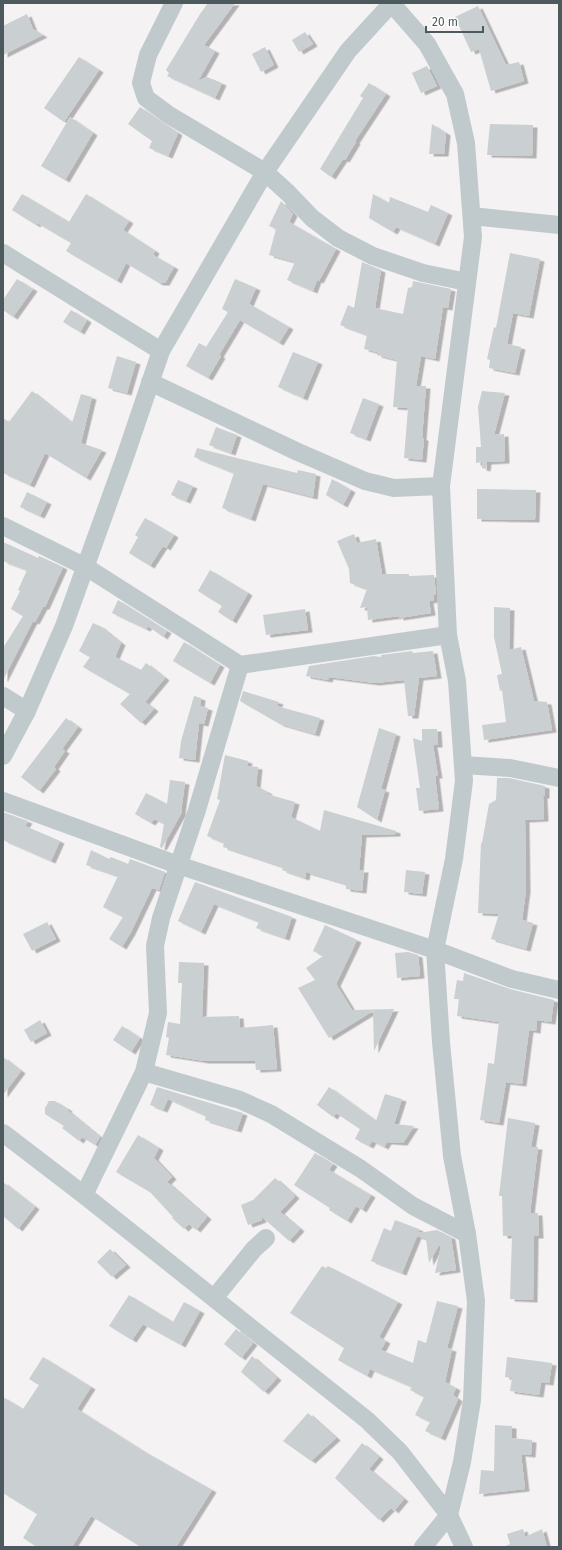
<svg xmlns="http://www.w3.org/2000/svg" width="562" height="1550" font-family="'Fira Sans',sans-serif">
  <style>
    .building { fill: #cacfd1; filter: url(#shadow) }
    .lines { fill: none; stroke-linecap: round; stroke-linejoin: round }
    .minor { stroke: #c0cacd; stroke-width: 18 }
  </style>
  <defs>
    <filter id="shadow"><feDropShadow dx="4.5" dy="2.5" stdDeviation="0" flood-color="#0004"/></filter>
  </defs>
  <rect width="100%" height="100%" fill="#f4f2f3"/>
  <!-- building -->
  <g class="building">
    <path d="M208,3H235L204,45L215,51L198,81L207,77L222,83L215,98L167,76L169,73L166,70L200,14Z"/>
    <path d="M478,6L506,65L519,62L524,81L491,91L479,49L471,52L455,17Z"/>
    <path d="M27,14L33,29L43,35L3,55V26Z"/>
    <path d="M305,32L313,44L299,52L292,40Z"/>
    <path d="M265,47L274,65L261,72L252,54Z"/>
    <path d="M79,57L99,70L64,122L44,108Z"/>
    <path d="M427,66L437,86L421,93L412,73Z"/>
    <path d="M369,83L386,94L355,141L356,142L345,160L343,159L331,177L320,169L363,98L360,96Z"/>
    <path d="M140,107L178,133L168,156L149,148L152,141L128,124Z"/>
    <path d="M70,117L93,133L65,180L41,166Z"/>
    <path d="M432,124L446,133L444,154H429Z"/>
    <path d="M490,124L533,125L532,156L487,155Z"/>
    <path d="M22,194L69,222L86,194L129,221L123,230L155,251L153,255L174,267L165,283H159L126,263L117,281L66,251L71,243L37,223L36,225L12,210Z"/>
    <path d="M373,194L389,203L390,197L428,212L431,205L448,213L435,244L396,227L393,232L369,218Z"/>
    <path d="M281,201L293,214L289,222L336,249L319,281L317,280L313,291L287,280L295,262L269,255L276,229L269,226Z"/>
    <path d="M510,253L540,259L529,316L513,313L507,344L521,347L515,373L489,368L490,360L487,359L494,327L496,328Z"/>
    <path d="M362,262L381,270L375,308L403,314L408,288L412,287L413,281L451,289L448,308L443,307L435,359L421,356L416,386H426L422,438H424L422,460L404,458L408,408L393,407L397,360L377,355V352L364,349L367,335L340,325L348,305L354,308Z"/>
    <path d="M17,279L33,289L13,317L3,310V300Z"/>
    <path d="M235,279L256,288L249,304L289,327L279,343L240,320L219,355L221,356L208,378L186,366L199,343L206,347L228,312L222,309Z"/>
    <path d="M71,310L87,320L80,332L63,322Z"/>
    <path d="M293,352L318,362L303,398L278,387Z"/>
    <path d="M117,356L136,362L127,393L108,388Z"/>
    <path d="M32,391L72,423L81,394L92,397L81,443L102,450L86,478L45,453L30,485L3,473V418L9,422Z"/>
    <path d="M482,391L505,393L494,435L504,434L505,461L487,462L486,469L482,468V462L476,463V447H481L478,407Z"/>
    <path d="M363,398L379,404L366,439L350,433Z"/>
    <path d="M216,427L237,435L231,453L209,445Z"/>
    <path d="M197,448L297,473L298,470L316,474L313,497L263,484L251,519L222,508L234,473L194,457Z"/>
    <path d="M332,479L351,490L343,505L326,495Z"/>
    <path d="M178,480L193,486L186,501L171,495Z"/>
    <path d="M477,489L536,490L535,520L477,519Z"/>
    <path d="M27,492L47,502L40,516L20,507Z"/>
    <path d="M145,518L174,535L166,548L163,546L150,566L129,553L138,537L135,535Z"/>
    <path d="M354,534L357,543L376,539L382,574H409V576L434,575L436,595H433L434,600L429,601L431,613L399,618V616L368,620L367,607L360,608L367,589L350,583L349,569L337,541Z"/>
    <path d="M3,542L38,558L39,556L63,567L45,607H43L35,622L33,621L3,680V648L23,616L11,609L20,591L18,590L27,570L3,561Z"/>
    <path d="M210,570L248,593L232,621L218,612L222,606L198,591Z"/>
    <path d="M118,600L167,631L163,637L148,626L146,629L112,613Z"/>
    <path d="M494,607L510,608L509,650L521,647L534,701L547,702L552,730L484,740L482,725L506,722L502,690L500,691L497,675L502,674L494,637Z"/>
    <path d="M305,609L308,630L266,635L263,615Z"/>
    <path d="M93,623L100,626L121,643L115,657L141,670L146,663L165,678L145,702L154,709L141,723L120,704L130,694L83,667L90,657L79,651Z"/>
    <path d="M184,642L220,665L210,683L173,661Z"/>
    <path d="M412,651L413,653L433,651L437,676L419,678L414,716H408L404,680L375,683L329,677L328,680L306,676L309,666L374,656L381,657V655Z"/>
    <path d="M243,691L279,702L277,706L320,718L315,734L280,724L240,701Z"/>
    <path d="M194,696L201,698L200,706L208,708L204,724L199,723L195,760L179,758L181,741Z"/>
    <path d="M66,718L78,727L62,749L65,751L54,767L56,769L39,791L21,777Z"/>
    <path d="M379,728L396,734L381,789L385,790L377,820L357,807Z"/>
    <path d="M422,729H437L438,745H433L438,776H435L439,809L419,811L416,788H420L413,738L422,741Z"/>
    <path d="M225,755L248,761L247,766L258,767L256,786L268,792L267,794L295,802L291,817L320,831L324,810L396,831V834L362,835L359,870H364L362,891L346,889V884L306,872L305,878L282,870L283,867L223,847L224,843L207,836L220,800L217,799Z"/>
    <path d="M497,778H509L545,786V796H543L544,819L525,820L526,890L522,920L533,923L526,949L491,939L499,914L478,913L481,843H482L489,804L496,800Z"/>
    <path d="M170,780L185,782L181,812H182L162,848L160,847L164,824L154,819L151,823L135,814L146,793L167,804Z"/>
    <path d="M3,812L28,821L25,826L60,841L51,861L3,840Z"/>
    <path d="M91,850L109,859L111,857L128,864L130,859L165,872L159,890L152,888L131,932L122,947L109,939L123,917L103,907L118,876L86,865Z"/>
    <path d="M406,870L425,872L422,894L404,892Z"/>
    <path d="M195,882L292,917L285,938L256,928L259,922L214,904L201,932L178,921Z"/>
    <path d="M47,922L56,939L32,951L23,934Z"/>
    <path d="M325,925L357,940L336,984L352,1010L394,1009L374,1051L373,1011L329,1038L298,988L315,980L306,968L323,956L313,951Z"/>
    <path d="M408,952L418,955L420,976L397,978L395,953Z"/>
    <path d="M179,962L204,963L202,1017L239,1016L240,1028L273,1025L277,1069L256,1070L255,1061H205L166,1055L169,1038L166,1037L168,1022L180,1024L182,983H178Z"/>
    <path d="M464,973L510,989L554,1000L551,1022L537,1020L536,1031L529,1030L522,1084L506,1082L499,1123L480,1120L486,1080L488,1063L494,1064L499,1022L457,1016L459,999H454L457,980L463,981Z"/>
    <path d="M40,1020L47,1033L31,1042L24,1030Z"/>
    <path d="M122,1026L140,1038L131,1052L113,1040Z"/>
    <path d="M3,1057L21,1071L3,1095Z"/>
    <path d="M157,1087L243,1113L237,1130L205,1120L206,1116L168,1099L163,1110L150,1105Z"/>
    <path d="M329,1087L376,1121L385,1094L402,1099L394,1124L414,1126L403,1143L387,1142L384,1147L372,1141L369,1146L355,1139L360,1129L336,1113L333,1117L317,1105Z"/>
    <path d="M49,1101H55L68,1109L67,1110L100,1137L95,1145L82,1137L79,1141L62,1128L64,1126L45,1114V1108Z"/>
    <path d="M508,1118L535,1123L531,1147H538L530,1213H538L539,1236H534L533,1300L510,1299L512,1236H503L502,1196H499Z"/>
    <path d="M138,1135L159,1148L154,1158L172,1177L167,1182L207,1217L196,1230L189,1224L184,1229L172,1218L173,1217L150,1192L116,1172Z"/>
    <path d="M315,1153L333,1164L329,1170L371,1195L362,1210L356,1206L347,1221L329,1210L330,1208L294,1185Z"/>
    <path d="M275,1178L295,1196L280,1212L300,1229L289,1241L261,1216L262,1220L248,1225L241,1205L253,1200Z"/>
    <path d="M3,1182L35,1207L18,1229L3,1216Z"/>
    <path d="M395,1220L419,1229L418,1233L437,1230L451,1237L456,1270L435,1273L441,1246L439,1245L429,1263L426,1239L417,1236L402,1273L371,1261L384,1228L391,1231Z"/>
    <path d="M110,1249L126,1265L112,1277L97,1262Z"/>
    <path d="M322,1266L326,1268L328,1266L398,1302L379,1337L386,1341L381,1350L413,1363L418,1340L426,1343L437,1301L458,1306L447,1348L452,1349L445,1382L456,1388L453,1395L458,1399L441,1438L425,1431L430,1422L415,1415L424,1397L410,1390L412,1387L370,1369L367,1376L338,1360L344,1348L290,1313Z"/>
    <path d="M129,1295L173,1322L184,1302L200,1311L181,1345L143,1324L132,1340L109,1326Z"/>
    <path d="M236,1329L253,1343L241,1358L224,1344Z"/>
    <path d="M252,1356L277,1378L264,1392L241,1372Z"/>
    <path d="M43,1357L91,1387L77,1409L145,1452L212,1490L176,1547H141L91,1516L72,1547H37L23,1538L37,1514L3,1493V1397L23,1409L39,1385L29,1379Z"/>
    <path d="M507,1357L552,1363L549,1383L541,1382L539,1395L510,1391L512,1378L505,1377Z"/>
    <path d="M308,1413L336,1438L311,1461L283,1441Z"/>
    <path d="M495,1425L512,1426V1438L532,1440L531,1455L521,1454L525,1489L479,1494L481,1470L494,1471Z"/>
    <path d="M362,1443L379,1457L369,1469L404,1499L394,1511L391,1508L379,1520L335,1478Z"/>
    <path d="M523,1529L525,1537L542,1529L547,1547H503L510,1544L507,1534Z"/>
  </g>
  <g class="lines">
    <!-- minor -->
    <g class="minor">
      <path d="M174,3L148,55L141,83L146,98L169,115L265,172L288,193L312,218L338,238L373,256L423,273L467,282"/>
      <path d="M472,216L559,225"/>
      <path d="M3,253L161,351"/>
      <path d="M150,382L298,452L365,481L394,488L441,486"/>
      <path d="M3,526L86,567L240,665L448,635"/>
      <path d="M3,696L27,711"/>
      <path d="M3,756L27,711L64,626L125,457L161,351L265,172L348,51L392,3"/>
      <path d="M463,765L510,768L559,778"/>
      <path d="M3,801L178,865L435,950L512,979L559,990"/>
      <path d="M144,1072L240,1100L271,1114L361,1169L413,1206L467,1234"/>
      <path d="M3,1133L84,1195L367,1420L400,1452L449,1515L462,1462L472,1400L476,1301L467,1234L452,1156L441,1042L435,950L454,859L464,781L457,681L448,635L441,486L473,237L466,143L455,94L427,44L392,4"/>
      <path d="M84,1195L144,1072L158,1013L155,946L161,918L197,810L240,665"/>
      <path d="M215,1297L254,1249L266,1238"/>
      <path d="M423,1547L449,1515L464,1547"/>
    </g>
  </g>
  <!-- border -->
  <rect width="562" height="1550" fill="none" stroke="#4c5a5e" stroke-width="8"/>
  <!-- scale -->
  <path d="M426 26v6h57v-6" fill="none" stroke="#4c5a5e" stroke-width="2"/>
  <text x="432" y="26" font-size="12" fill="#4c5a5e" stroke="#ffffff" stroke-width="3" paint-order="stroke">20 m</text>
</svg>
